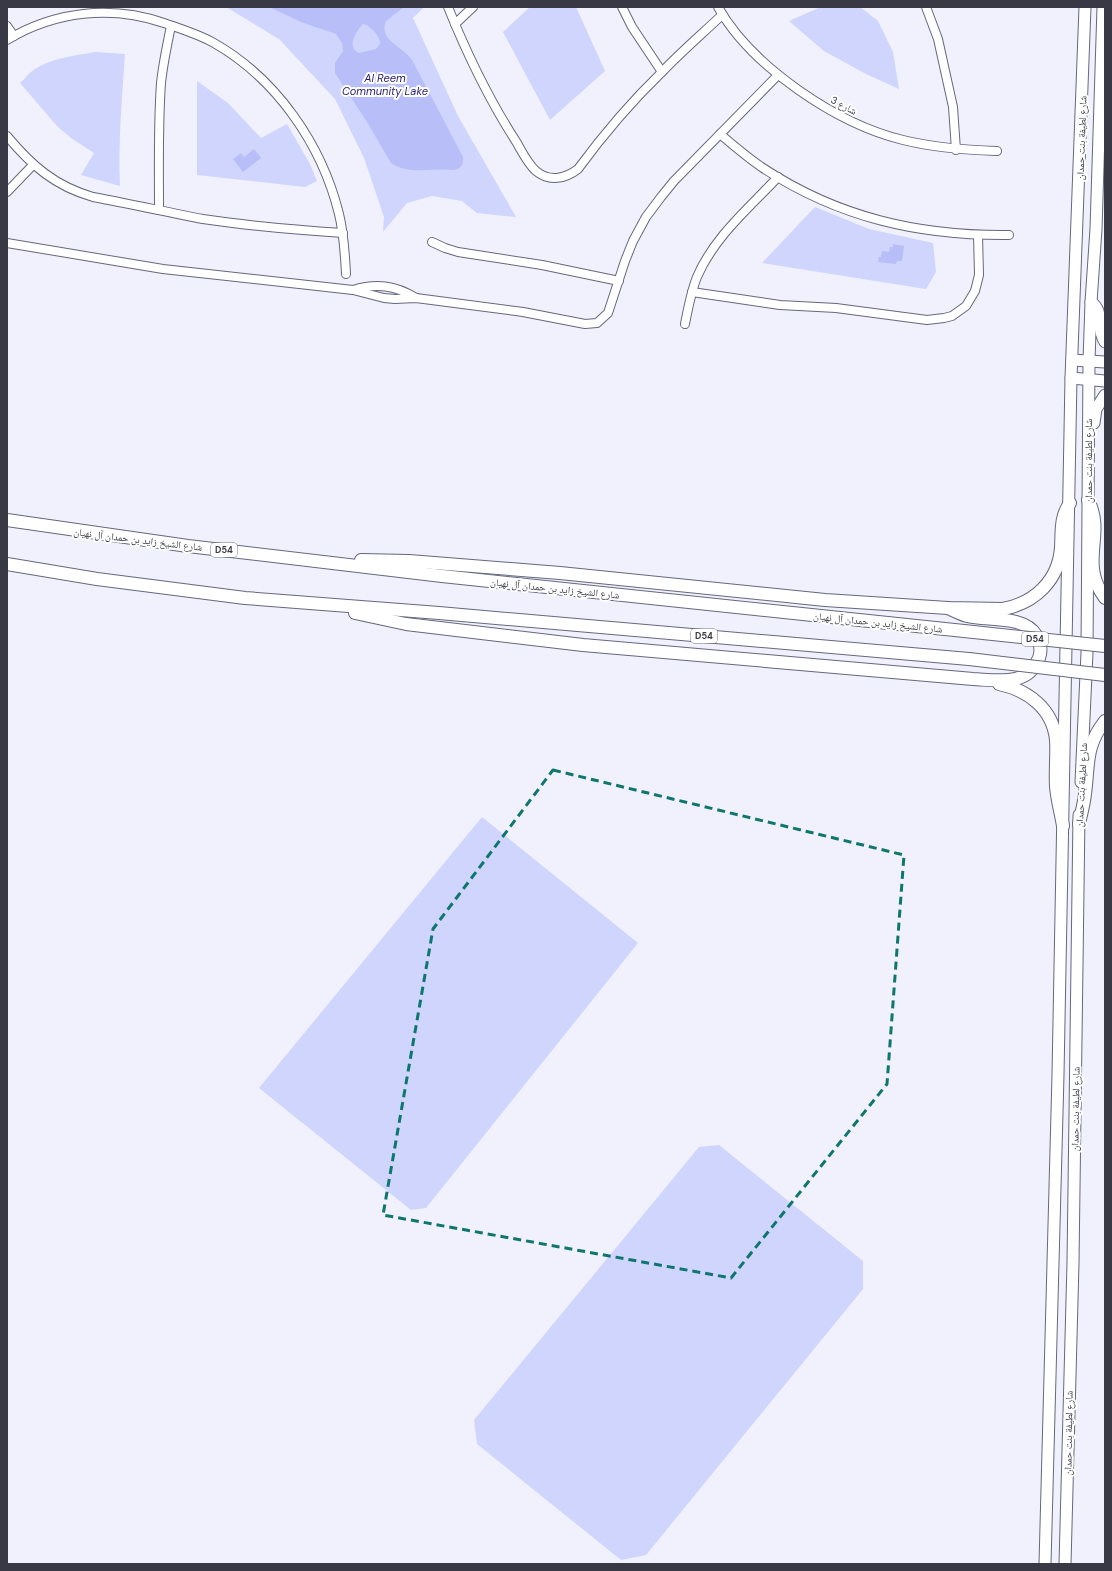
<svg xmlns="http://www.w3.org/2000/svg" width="1112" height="1571" font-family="'DM Sans','Noto Naskh Arabic',sans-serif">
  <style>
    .green { fill: #cfd5fd }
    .water { fill: #b8bef8; fill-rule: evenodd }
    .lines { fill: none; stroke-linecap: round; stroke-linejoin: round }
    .street-casing { stroke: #65677e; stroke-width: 10 }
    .secondary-casing { stroke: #65677e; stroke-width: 13 }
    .primary-casing { stroke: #65677e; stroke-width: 14 }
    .street { stroke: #fff; stroke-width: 8 }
    .secondary { stroke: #fff; stroke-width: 11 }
    .primary { stroke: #fff; stroke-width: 12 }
    .primary-bridge-casing { stroke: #65677e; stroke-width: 14; stroke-linecap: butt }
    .primary-bridge { stroke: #fff; stroke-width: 12 }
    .marked { fill: none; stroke: #0f766e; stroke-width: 3; stroke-dasharray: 8 5; stroke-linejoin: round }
    .labels { text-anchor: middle; stroke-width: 4; stroke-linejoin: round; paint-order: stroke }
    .shield { fill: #fff; stroke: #74747c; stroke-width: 1 }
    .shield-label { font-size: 9px; font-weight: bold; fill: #383944 }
    .street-label { font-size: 10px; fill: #383944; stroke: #fff }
    .water-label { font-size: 11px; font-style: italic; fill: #251d6e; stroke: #fff }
  </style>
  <rect width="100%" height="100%" fill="#f0f1fc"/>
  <!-- green -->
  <g class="green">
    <path d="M226,7H424L413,18L458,116L516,217L477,213L462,201L432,196L407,203L383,232L384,217L364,158L335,99L279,39Z"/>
    <path d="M530,7H576L605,71L550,120L503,32Z"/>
    <path d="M821,7H860L878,21L893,52L899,89L866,74L824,51L789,21Z"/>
    <path d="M95,52L125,54C122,98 118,142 120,186L81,175L94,153L71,138L57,126L20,83C24,80 27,75 31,72C49,58 74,56 95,52Z"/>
    <path d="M197,81L228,103L261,138L287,124L310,164L317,181L305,187L197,175Z"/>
    <path d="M815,207L869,229L933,243L936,272L926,289L762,263Z"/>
    <path d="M482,817L638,943L426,1208L411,1210L259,1088Z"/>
    <path d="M719,1145L863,1261V1289L646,1555L621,1560L477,1444L474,1420L699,1147Z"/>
  </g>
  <!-- water -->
  <g class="water">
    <path d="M269,7H404L386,21C378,41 403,46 412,60L463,157C464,165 460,170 452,170C432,168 408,175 391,163L367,122L335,73V63L343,51L342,43L336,34L301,22ZM363,24C370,25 381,37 380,44L376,49L359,53C346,47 356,31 363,24Z"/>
    <path d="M254,149L261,158L243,172L233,159L241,153L244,157Z"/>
    <path d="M893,244L904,246L902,261H897L896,264L878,262L879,257H881L882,251L889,252L890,247H893Z"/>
  </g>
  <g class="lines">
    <defs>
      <g id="street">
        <path d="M448,7C467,54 489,100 517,143C522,152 528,164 536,171C549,182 565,179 578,169C603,135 631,102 662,72C681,52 702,34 722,15"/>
        <path d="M622,7L632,27L662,72"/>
        <path d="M718,7C752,67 837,124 903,140C935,148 965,150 997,151"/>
        <path d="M926,7L938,39L953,107L956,150"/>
        <path d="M455,24L473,7"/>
        <path d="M7,26L14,36"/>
        <path d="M7,40C55,11 111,5 164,23C181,29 198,34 214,43C277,79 322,145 339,214C344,234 345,254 346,274"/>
        <path d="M720,134C734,146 748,158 763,168C839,218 920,236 1009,235"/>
        <path d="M7,136C32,166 55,186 93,197C130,204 167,212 203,219C250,226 296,230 343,233"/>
        <path d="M7,192L33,165"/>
        <path d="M159,210C159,168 158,125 161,83C163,64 167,45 171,26"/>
        <path d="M432,242L445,248L458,252L542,265L619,281"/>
        <path d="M7,243L163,269L353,290L384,298L395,299L416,298L523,312L585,324L597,323L608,313L625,261L633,241L646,217L661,197L674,181L778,75"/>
        <path d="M353,290C376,283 395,285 416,298"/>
        <path d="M692,292L780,305L836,308L927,320L944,318L952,316L966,306L975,291L979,275L978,235"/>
        <path d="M685,324C688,308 691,292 697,277C714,237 749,208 778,177"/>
      </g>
      <g id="secondary">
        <path d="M1091,302C1105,312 1095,327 1105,342"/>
        <path d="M1072,360L1105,362"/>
        <path d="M1071,378L1105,381"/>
        <path d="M1094,423L1096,409L1105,395"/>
        <path d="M1081,782L1087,653L1089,361L1091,302L1096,229L1103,7"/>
        <path d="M1045,1564L1058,1075L1071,378L1085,7"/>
        <path d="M1065,1564L1073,1263L1079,815"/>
      </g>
      <g id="primary">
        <path d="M1088,500C1106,535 1078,562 1105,598"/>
        <path d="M7,520L188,546L442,576L964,631"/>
        <path d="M361,560L409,561L560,573L825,600L948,608L1003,609C1035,603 1059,580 1061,547C1062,531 1060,517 1070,503"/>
        <path d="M7,564L97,579L245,598L439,613L969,659"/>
        <path d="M355,613L406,624L583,645L973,679C997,680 1028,687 1039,658C1042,650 1040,642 1036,635C1024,615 987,621 967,616C960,614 954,611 948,608"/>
        <path d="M999,684C1028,690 1053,709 1056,740C1057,756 1055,771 1056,786C1057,800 1061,813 1063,826"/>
        <path d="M1079,824C1081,814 1084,804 1085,794C1089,764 1085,746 1105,721"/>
      </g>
    </defs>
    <!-- street casing -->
    <use href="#street" class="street-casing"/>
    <!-- secondary casing -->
    <use href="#secondary" class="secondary-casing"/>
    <!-- primary casing -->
    <use href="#primary" class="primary-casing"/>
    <!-- street -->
    <use href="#street" class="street"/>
    <!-- secondary -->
    <use href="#secondary" class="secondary"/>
    <!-- primary -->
    <use href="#primary" class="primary"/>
    <defs>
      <g id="primary-bridge">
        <path d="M964,631L1105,646"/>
        <path d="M969,659L1105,675"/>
      </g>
    </defs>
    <!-- primary-bridge casing -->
    <use href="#primary-bridge" class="primary-bridge-casing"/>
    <!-- primary-bridge -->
    <use href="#primary-bridge" class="primary-bridge"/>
  </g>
  <!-- marked area -->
  <path class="marked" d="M553,770L904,855L887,1084L731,1278L383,1215L433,929Z"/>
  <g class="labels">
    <!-- shield labels -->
    <g class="shield">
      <rect x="211" y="543" width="26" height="14" rx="3"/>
      <rect x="691" y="629" width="26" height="14" rx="3"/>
      <rect x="1022" y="632" width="26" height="14" rx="3"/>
    </g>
    <g class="shield-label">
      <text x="224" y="553">D54</text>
      <text x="704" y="639">D54</text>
      <text x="1035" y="642">D54</text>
    </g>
    <!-- street labels -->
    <g class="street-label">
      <text transform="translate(844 105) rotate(28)" y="4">شارع 3</text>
      <text transform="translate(1081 138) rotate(-88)" y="4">شارع لطيفة بنت حمدان</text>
      <text transform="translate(1088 461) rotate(-90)" y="4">شارع لطيفة بنت حمدان</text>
      <text transform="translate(138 539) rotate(7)" y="4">شارع الشيخ زايد بن حمدان آل نهيان</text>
      <text transform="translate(555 588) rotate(6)" y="4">شارع الشيخ زايد بن حمدان آل نهيان</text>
      <text transform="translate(878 622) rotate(6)" y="4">شارع الشيخ زايد بن حمدان آل نهيان</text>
      <text transform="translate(1081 785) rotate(-87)" y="4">شارع لطيفة بنت حمدان</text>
      <text transform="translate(1075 1109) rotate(-89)" y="4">شارع لطيفة بنت حمدان</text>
      <text transform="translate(1068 1433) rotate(-89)" y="4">شارع لطيفة بنت حمدان</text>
    </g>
    <!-- water labels -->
    <g class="water-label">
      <text x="385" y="82">Al Reem<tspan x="385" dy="13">Community Lake</tspan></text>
    </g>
  </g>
  <!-- border -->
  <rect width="1112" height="1571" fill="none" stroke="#383944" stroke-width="16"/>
</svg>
